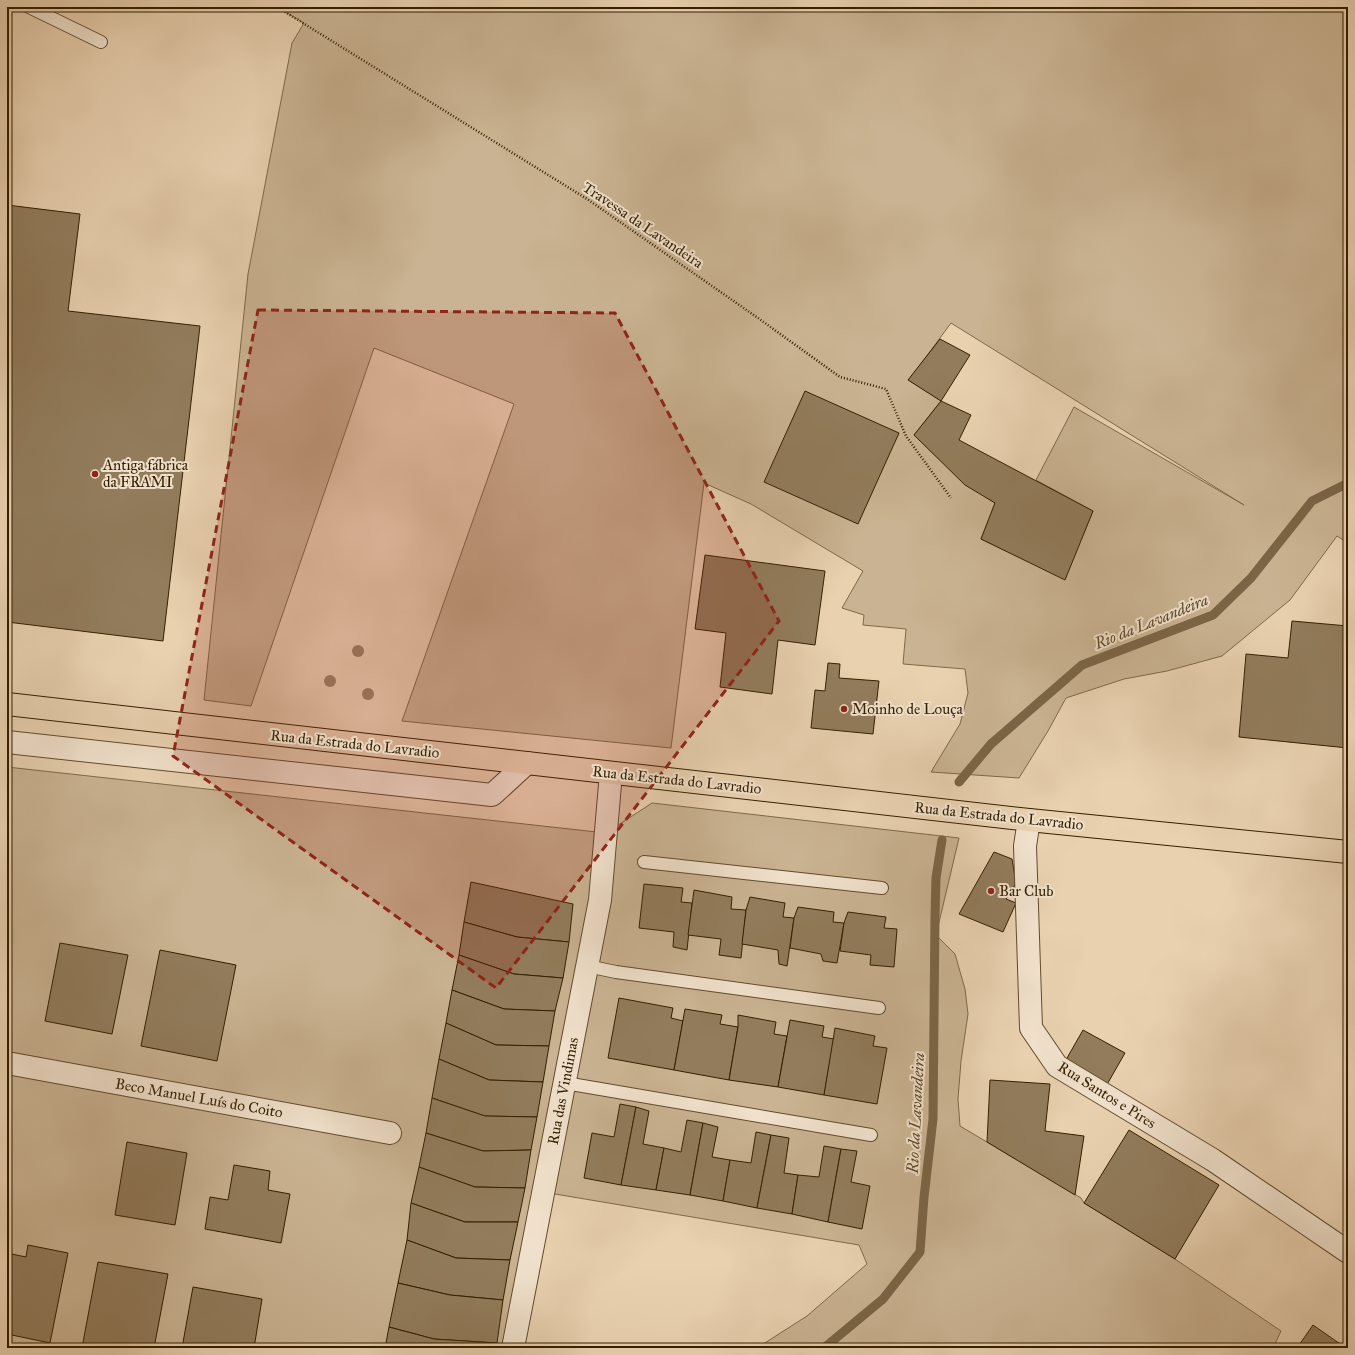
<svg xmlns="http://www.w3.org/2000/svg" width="1355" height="1355" font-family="'IM FELL Great Primer',serif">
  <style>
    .green { fill: #cab392; stroke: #7e6949; fill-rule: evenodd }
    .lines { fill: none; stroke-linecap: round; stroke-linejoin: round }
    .stream { stroke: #7b6546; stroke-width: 9 }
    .building { fill: #927c5c; stroke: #331f00 }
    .lane-casing { stroke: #604c2c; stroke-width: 14 }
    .street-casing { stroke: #604c2c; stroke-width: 24 }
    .primary-casing { stroke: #331f00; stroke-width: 24 }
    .path { stroke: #331f00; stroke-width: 2.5; stroke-dasharray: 1 2; stroke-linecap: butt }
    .lane { stroke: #f1e1cc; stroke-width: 12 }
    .street { stroke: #f1e1cc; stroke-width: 22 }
    .primary { stroke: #e9d1b0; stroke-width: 22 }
    .tree { fill: #9a8363 }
    .marked { fill: #8f2418; fill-opacity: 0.2; stroke: #8f2418; stroke-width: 3; stroke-dasharray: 8 5; stroke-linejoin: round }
    .poi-dot { fill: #8f2418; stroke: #f1e1cc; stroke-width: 1.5 }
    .labels { text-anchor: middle; stroke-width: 4; stroke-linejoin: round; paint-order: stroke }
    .street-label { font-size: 15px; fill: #331f00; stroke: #f1e1cc }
    .poi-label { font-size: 15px; fill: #331f00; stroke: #f1e1cc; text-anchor: start }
    .water-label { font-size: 16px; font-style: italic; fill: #5d4829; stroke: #f1e1cc }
  </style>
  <rect width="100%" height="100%" fill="#e9d1b0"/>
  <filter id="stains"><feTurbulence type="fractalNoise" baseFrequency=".005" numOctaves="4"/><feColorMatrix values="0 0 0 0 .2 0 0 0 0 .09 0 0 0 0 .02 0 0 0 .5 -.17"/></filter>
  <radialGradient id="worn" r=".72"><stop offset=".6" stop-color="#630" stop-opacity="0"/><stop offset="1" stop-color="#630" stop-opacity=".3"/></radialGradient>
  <!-- green -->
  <g class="green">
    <path d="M277,7H1348V543L1337,536L1290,600L1222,656L1167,671L1124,679L1066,698L1048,731L1019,778L931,772L960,724L968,693L965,669L903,664L906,629L863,625L864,615L842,608L863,571L751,504L704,483L671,748L402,721L514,404L374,348L251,706L204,700L248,274L292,43L304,23ZM951,323L1244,505L1074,407L1036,480L1093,511L1065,579L981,539L995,503L965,484L914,435L941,401L909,380Z"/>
    <path d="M7,767L606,833L652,803L959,838L936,935L955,954L965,989L968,1014L961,1061L958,1099L960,1126L1081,1198L1084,1203L1175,1259L1281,1331L1273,1348H757L807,1316L867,1264L859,1245L543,1192L513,1348H7Z"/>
  </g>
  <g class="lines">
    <!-- stream -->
    <g class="stream">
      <path d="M959,782L991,744L1082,665L1213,615L1251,578L1312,501L1348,483"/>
      <path d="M824,1348L883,1299L920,1252L924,1197L933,1119L935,916L936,878L942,840"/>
    </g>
  </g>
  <!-- building -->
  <g class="building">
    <path d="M7,205L80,214L68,311L200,326L163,641L7,622Z"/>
    <path d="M940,339L970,355L941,401L908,380Z"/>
    <path d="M805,391L899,433L858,524L764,482Z"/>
    <path d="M941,401L971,415L959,440L1093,511L1065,580L981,539L995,503L965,485L914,435Z"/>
    <path d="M705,555L825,571L815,645L778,640L772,694L720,687L726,633L695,629Z"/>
    <path d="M1292,621L1348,626V748L1239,737L1246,654L1288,658Z"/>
    <path d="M828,663L840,664L839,678L879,681L873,734L811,728L815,690L825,691Z"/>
    <path d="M994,852L1012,859L1016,883L1006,899L1016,903L1003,932L959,914Z"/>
    <path d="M471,882L573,904L569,942L517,937L464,922Z"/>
    <path d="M644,884L683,888L681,902L692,903L687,950L673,947L674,932L639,928Z"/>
    <path d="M694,890L732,897L731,909L746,910L741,958L719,955L721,939L688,935Z"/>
    <path d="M750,897L785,903L783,917L794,918L787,966L779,964L778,950L742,944L746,910Z"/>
    <path d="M798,907L834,912L833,922L844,923L837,963L823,961L821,954L790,948L794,918Z"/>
    <path d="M848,912L886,917L884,928L897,929L894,967L870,965L871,955L840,951L844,923Z"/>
    <path d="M464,922L517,937L569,942L563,978L514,974L459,955Z"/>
    <path d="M60,943L128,955L112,1034L45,1021Z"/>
    <path d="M160,950L236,965L217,1061L141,1046Z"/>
    <path d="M459,955L514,974L563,978L555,1011L504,1009L452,990Z"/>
    <path d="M452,990L504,1009L555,1011L549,1046L496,1045L446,1023Z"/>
    <path d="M619,998L673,1008L671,1018L683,1021L674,1070L608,1058Z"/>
    <path d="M685,1009L722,1015L720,1024L738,1027L729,1080L674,1070Z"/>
    <path d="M738,1015L776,1022L774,1034L787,1036L778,1087L729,1080L738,1027Z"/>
    <path d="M790,1020L824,1026L822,1037L834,1039L824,1095L778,1087Z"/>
    <path d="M446,1023L496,1045L549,1046L543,1082L489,1080L439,1059Z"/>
    <path d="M835,1028L875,1036L873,1046L887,1048L877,1104L824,1095Z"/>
    <path d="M1083,1030L1125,1053L1105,1088L1063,1065Z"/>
    <path d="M439,1059L489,1080L543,1082L537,1117L485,1116L432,1098Z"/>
    <path d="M990,1080L1050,1084L1045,1131L1084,1136L1075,1195L987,1142Z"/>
    <path d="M432,1098L485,1116L537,1117L531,1150L483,1151L426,1133Z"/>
    <path d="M620,1104L636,1107L621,1185L584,1178L592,1133L614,1137Z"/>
    <path d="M636,1107L649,1111L643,1144L664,1148L656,1190L621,1185Z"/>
    <path d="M687,1120L703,1123L690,1195L656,1190L664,1148L681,1152Z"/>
    <path d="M703,1123L718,1127L712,1157L730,1160L723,1201L690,1195Z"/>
    <path d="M1129,1130L1219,1185L1175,1259L1084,1203Z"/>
    <path d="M756,1132L771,1135L757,1208L723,1201L730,1160L751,1163Z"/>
    <path d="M426,1133L483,1151L531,1150L525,1188L475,1187L419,1167Z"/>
    <path d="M771,1135L789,1138L784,1173L798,1175L792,1214L757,1208Z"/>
    <path d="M127,1142L187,1153L175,1225L115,1215Z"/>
    <path d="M824,1146L841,1149L828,1222L792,1214L798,1175L819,1177Z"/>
    <path d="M841,1149L857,1151L851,1182L870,1186L862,1229L828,1222Z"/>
    <path d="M234,1165L270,1171L268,1190L290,1194L281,1243L205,1229L210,1197L228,1200Z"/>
    <path d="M419,1167L475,1187L525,1188L518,1222H465L411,1203Z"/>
    <path d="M411,1203L465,1222H518L510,1260L456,1258L407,1240Z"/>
    <path d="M407,1240L456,1258L510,1260L503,1300L450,1295L398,1283Z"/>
    <path d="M28,1245L68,1253L50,1343L7,1334V1253L26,1257Z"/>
    <path d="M98,1262L168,1274L154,1348H82Z"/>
    <path d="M398,1283L450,1295L503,1300L497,1343L434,1339L389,1327Z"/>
    <path d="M193,1287L262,1299L254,1348H182Z"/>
    <path d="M1313,1325L1346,1348H1297Z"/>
    <path d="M389,1327L434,1339L497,1343L496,1348H385Z"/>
  </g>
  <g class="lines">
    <defs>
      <g id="lane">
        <path d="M29,7L101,42"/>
        <path d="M644,862L882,888"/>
        <path d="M587,966L616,972L879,1008"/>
        <path d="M565,1083L871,1135"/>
      </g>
      <g id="street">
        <path d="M7,742L492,795L527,763"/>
        <path d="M1029,820L1025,846L1031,1028L1057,1066L1213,1160L1348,1252"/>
        <path d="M7,1063L390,1133"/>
        <path d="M513,1348L600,900L611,773"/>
      </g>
      <path id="primary" d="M7,704L1029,820L1348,852"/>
    </defs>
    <!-- lane casing -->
    <use href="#lane" class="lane-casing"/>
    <!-- street casing -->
    <use href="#street" class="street-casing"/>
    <!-- primary casing -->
    <use href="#primary" class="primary-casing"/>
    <!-- path -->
    <path class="path" d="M277,7L587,199L758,318L840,377L886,389L906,436L951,498"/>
    <!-- lane -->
    <use href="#lane" class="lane"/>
    <!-- street -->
    <use href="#street" class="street"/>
    <!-- primary -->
    <use href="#primary" class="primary"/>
  </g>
  <!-- trees -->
  <g class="tree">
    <circle cx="358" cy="651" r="6"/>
    <circle cx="330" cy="681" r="6"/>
    <circle cx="368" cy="694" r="6"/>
  </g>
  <!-- marked area -->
  <path class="marked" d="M258,310L615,313L779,621L496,988L173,756Z"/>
  <!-- markers -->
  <g class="poi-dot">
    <circle cx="95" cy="474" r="4"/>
    <circle cx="844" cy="709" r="4"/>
    <circle cx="991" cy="891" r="4"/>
  </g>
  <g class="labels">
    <!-- street labels -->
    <g class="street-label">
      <text transform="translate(643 225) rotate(34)" y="5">Travessa da Lavandeira</text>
      <text transform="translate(355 744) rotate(6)" y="5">Rua da Estrada do Lavradio</text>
      <text transform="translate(677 780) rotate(6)" y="5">Rua da Estrada do Lavradio</text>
      <text transform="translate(999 816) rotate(6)" y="5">Rua da Estrada do Lavradio</text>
      <text transform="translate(563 1091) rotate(-79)" y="5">Rua das Vindimas</text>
      <text transform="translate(1107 1095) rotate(32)" y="5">Rua Santos e Pires</text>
      <text transform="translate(199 1098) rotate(10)" y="5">Beco Manuel Luís do Coito</text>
    </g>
    <!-- poi labels -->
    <g class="poi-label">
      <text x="103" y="470">Antiga fábrica<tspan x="103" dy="17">da FRAMI</tspan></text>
      <text x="852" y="714">Moinho de Louça</text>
      <text x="999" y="896">Bar Club</text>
    </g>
    <!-- water labels -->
    <g class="water-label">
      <text transform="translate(1151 621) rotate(-22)" y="6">Rio da Lavandeira</text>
      <text transform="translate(915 1113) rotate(-87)" y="6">Rio da Lavandeira</text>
    </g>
  </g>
  <!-- margin -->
  <rect width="1355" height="1355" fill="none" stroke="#e9d1b0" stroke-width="24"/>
  <rect x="8" y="8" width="1339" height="1339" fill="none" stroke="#331f00" stroke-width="2"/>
  <rect x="12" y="12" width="1331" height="1331" fill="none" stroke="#331f00"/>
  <rect width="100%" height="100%" filter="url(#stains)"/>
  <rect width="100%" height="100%" fill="url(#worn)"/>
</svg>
